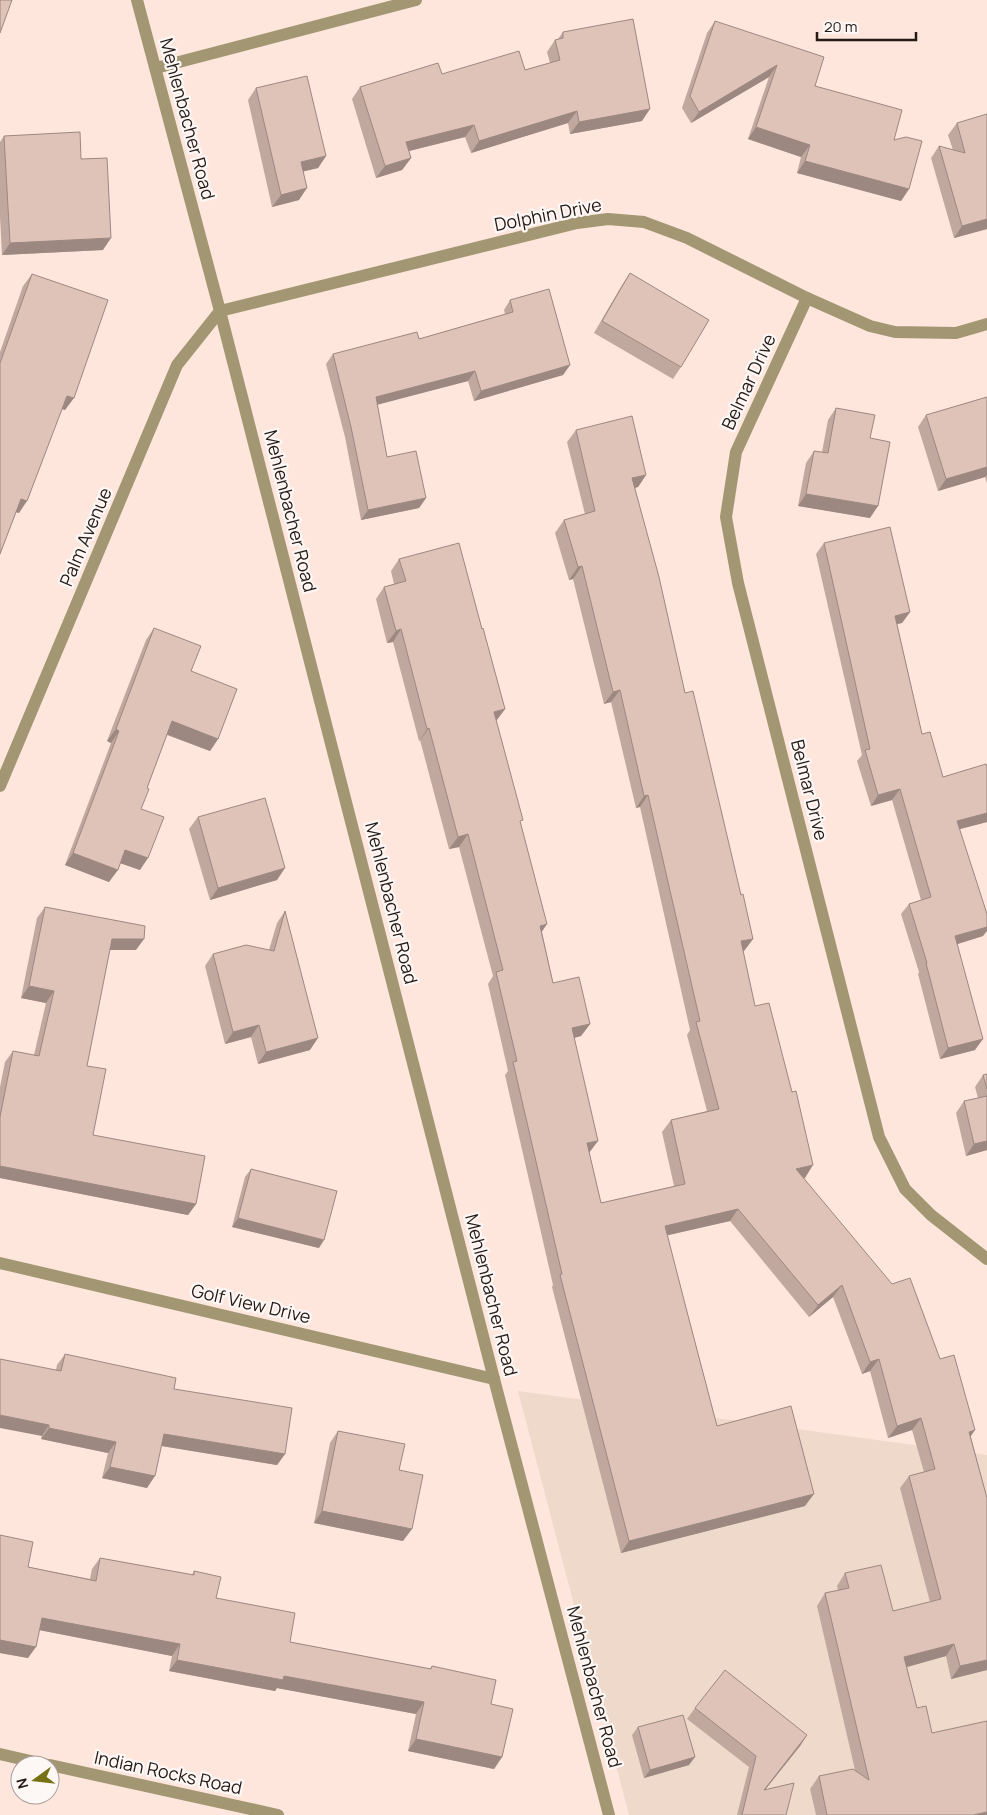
<svg xmlns="http://www.w3.org/2000/svg" width="987" height="1815" font-family="Manrope,sans-serif">
  <style>
    .commercial { fill: #eed9cb }
    .lines { fill: none; stroke-linecap: round; stroke-linejoin: round }
    .minor { stroke: #a29772; stroke-width: 12 }
    .wall { fill: #c0a89e }
    .shaded-wall { fill: #9c8881 }
    .building { fill: #dfc3b8; stroke: #9c8881 }
    .labels { text-anchor: middle; stroke-width: 4.5; stroke-linejoin: round; paint-order: stroke }
    .street-label { font-size: 18px; fill: #251a16; stroke: #fdf7f5 }
  </style>
  <rect width="100%" height="100%" fill="#fee6dd"/>
  <!-- commercial -->
  <path class="commercial" d="M518,1391L987,1455V1815H629Z"/>
  <g class="lines">
    <!-- minor -->
    <g class="minor">
      <path d="M137,0L220,311L494,1379L609,1815"/>
      <path d="M156,68L416,0"/>
      <path d="M807,298L736,452L726,517L738,583L879,1137L905,1189L931,1215L987,1259"/>
      <path d="M0,786L177,365L220,311L577,223L608,219L644,222L687,238L807,298L870,326L895,332L956,333L987,324"/>
      <path d="M0,1263L494,1379"/>
      <path d="M0,1754L48,1765"/>
      <path d="M50,1765L278,1815"/>
    </g>
  </g>
  <!-- wall -->
  <g class="wall">
    <path d="M715,21L815,86L894,140L909,189L901,201L797,173L801,157L748,139L769,77L691,123L682,108L707,33Z"/>
    <path d="M563,32L642,121L570,134L568,123L471,153L465,137L409,151L411,158L402,170L376,178L352,99L360,87L442,74L525,70L550,63L547,52L555,40L558,39Z"/>
    <path d="M256,88L326,156L318,168L303,171L299,200L272,207L248,100Z"/>
    <path d="M957,123L987,229L954,238L931,158L939,146L953,150L948,135Z"/>
    <path d="M4,136L81,159L103,250L2,255L0,217V142Z"/>
    <path d="M630,273L681,367L673,379L594,333L622,285Z"/>
    <path d="M32,274L65,410L62,409L19,513L16,512L0,554V352L23,286Z"/>
    <path d="M510,300L570,365L563,375L474,401L468,381L377,404L387,457L426,498L419,508L361,520L345,437L326,364L333,354L419,339L505,314L504,310Z"/>
    <path d="M987,397V483L985,477L938,491L918,427L926,415Z"/>
    <path d="M836,408L870,438V518L798,506L806,463L814,451L822,452L828,420Z"/>
    <path d="M576,430L646,475L638,487L635,488L685,693L753,939L744,951H743L755,1006L805,1178H804L940,1359L971,1437L987,1498V1670L951,1679L946,1656L907,1667L917,1708L932,1733L987,1815H816L810,1789L819,1776L855,1770L817,1606L825,1593L838,1590L837,1586L845,1573L893,1611L930,1602L900,1488L909,1476L924,1472L912,1430L888,1438L870,1371L862,1374L833,1297L809,1317L730,1221L667,1235L685,1304L717,1426L805,1506L621,1553L552,1287L553,1285L505,1075L508,1071L488,984L493,976L459,847L449,849L420,740L419,741L393,642L387,643L376,599L384,587L394,584L391,571L399,559L482,629L505,709L496,721L520,823L542,932L553,983L590,1024L581,1036L574,1038L589,1153L601,1203L674,1186L662,1132L671,1120L707,1111L687,1035L690,1030L640,807L636,808L611,702L604,704L573,579L569,580L555,533L564,520L585,514L567,442Z"/>
    <path d="M824,543L910,612L902,623L897,624L922,734L943,777L987,767V822L959,829L983,936L957,944L975,1050L940,1059L918,974L919,972L901,914L909,904L921,900L892,800L871,806L857,761L862,755L816,554Z"/>
    <path d="M154,628L191,671L218,739L210,751L167,735L147,788L141,809L140,870L120,863L109,882L65,865L111,743L107,741L146,640Z"/>
    <path d="M198,817L277,880L210,900L189,829Z"/>
    <path d="M45,907L136,950H109L87,1066L93,1135L196,1204L188,1215L0,1178V1087L5,1062L13,1051L34,1055L46,1003L21,998L37,918Z"/>
    <path d="M285,911L310,1050L258,1064L251,1037L225,1044L205,966L213,954L269,950L277,923Z"/>
    <path d="M987,1074V1150L966,1156L956,1113L964,1101L978,1098L975,1087L983,1075Z"/>
    <path d="M251,1169L319,1248L232,1227L245,1177Z"/>
    <path d="M65,1354L174,1389L285,1454L277,1465L161,1446L147,1488L102,1478L108,1453L41,1439L57,1365Z"/>
    <path d="M338,1431L399,1470L403,1541L314,1523L330,1443Z"/>
    <path d="M0,1535L28,1567L90,1579L92,1569L100,1558L192,1575L194,1571L216,1598L290,1642L430,1669L432,1666L491,1704L502,1757L494,1769L408,1751L416,1714L277,1688L275,1691L169,1671L172,1656L39,1630L28,1658L0,1653Z"/>
    <path d="M695,1708L807,1735L800,1746L765,1790L786,1815H737L749,1767L687,1719Z"/>
    <path d="M638,1727L689,1765L644,1778L632,1735Z"/>
  </g>
  <!-- shaded-wall -->
  <g class="shaded-wall">
    <path d="M777,65L769,77L691,123L699,112Z"/>
    <path d="M650,109L642,121L570,134L579,122Z"/>
    <path d="M577,111L568,123L471,153L479,141Z"/>
    <path d="M474,125L465,137L397,154L406,142Z"/>
    <path d="M756,127L810,145L801,157L748,139Z"/>
    <path d="M326,156L318,168L293,174L301,162Z"/>
    <path d="M411,158L402,170L376,178L385,166Z"/>
    <path d="M805,161L909,189L901,201L797,173Z"/>
    <path d="M307,188L299,200L272,207L281,195Z"/>
    <path d="M987,219V229L954,238L962,226Z"/>
    <path d="M111,238L103,250L2,255L10,243Z"/>
    <path d="M570,365L563,375L474,401L481,391Z"/>
    <path d="M475,371L468,381L369,407L376,397Z"/>
    <path d="M67,396L74,398L65,410L59,408Z"/>
    <path d="M987,467V475L985,477L938,491L946,479Z"/>
    <path d="M646,475L638,487L624,490L632,478Z"/>
    <path d="M806,494L878,506L870,518L798,506Z"/>
    <path d="M426,498L419,508L361,520L368,510Z"/>
    <path d="M21,499L27,501L19,513L12,511Z"/>
    <path d="M582,566L573,579L569,580L578,567Z"/>
    <path d="M910,612L902,623L887,626L895,616Z"/>
    <path d="M401,629L393,642L387,643L396,631Z"/>
    <path d="M620,690L611,702L604,704L613,692Z"/>
    <path d="M505,709L496,721L494,712Z"/>
    <path d="M172,721L218,739L210,751L163,733Z"/>
    <path d="M429,728L420,740L419,741L427,729Z"/>
    <path d="M116,729L119,731L111,743L107,741Z"/>
    <path d="M900,789L892,800L871,806L878,795Z"/>
    <path d="M648,795L640,807L636,808L644,796Z"/>
    <path d="M987,813V822L949,832L957,821Z"/>
    <path d="M468,834L459,847L449,849L458,837Z"/>
    <path d="M125,850L148,858L140,870L117,862Z"/>
    <path d="M73,853L118,870L109,882L65,865Z"/>
    <path d="M285,868L277,880L210,900L218,888Z"/>
    <path d="M547,924L539,936L540,926Z"/>
    <path d="M987,927V931L983,936L948,947L955,936Z"/>
    <path d="M112,939H144L136,950H104Z"/>
    <path d="M753,939L744,951L733,954L741,941Z"/>
    <path d="M29,986L54,991L46,1003L21,998Z"/>
    <path d="M590,1024L581,1036L563,1041L572,1028Z"/>
    <path d="M259,1025L251,1037L225,1044L233,1032Z"/>
    <path d="M318,1038L310,1050L258,1064L266,1052Z"/>
    <path d="M983,1039L975,1050L940,1059L948,1048Z"/>
    <path d="M598,1141L589,1153L587,1143Z"/>
    <path d="M987,1141V1150L966,1156L974,1144Z"/>
    <path d="M813,1165L805,1178L788,1181L796,1169Z"/>
    <path d="M0,1166L196,1204L188,1215L0,1178Z"/>
    <path d="M738,1209L730,1221L656,1238L665,1226Z"/>
    <path d="M238,1218L324,1240L319,1248L232,1227Z"/>
    <path d="M842,1285L833,1297L809,1317L818,1305Z"/>
    <path d="M879,1359L870,1371L862,1374L870,1362Z"/>
    <path d="M0,1415L49,1425L42,1436L0,1428Z"/>
    <path d="M921,1418L912,1430L888,1438L897,1426Z"/>
    <path d="M49,1428L116,1442L108,1453L41,1439Z"/>
    <path d="M975,1430L967,1442L969,1432Z"/>
    <path d="M164,1434L285,1454L277,1465L156,1445Z"/>
    <path d="M110,1467L155,1476L147,1488L102,1478Z"/>
    <path d="M814,1494L805,1506L621,1553L629,1541Z"/>
    <path d="M322,1511L412,1529L403,1541L314,1523Z"/>
    <path d="M42,1618L180,1644L172,1656L34,1629Z"/>
    <path d="M0,1640L36,1647L28,1658L0,1653Z"/>
    <path d="M954,1644L946,1656L896,1670L904,1657Z"/>
    <path d="M177,1660L284,1676L424,1702L416,1714L277,1688L275,1691L169,1671Z"/>
    <path d="M987,1660V1670L951,1679L960,1666Z"/>
    <path d="M807,1735L800,1746L756,1801L764,1790Z"/>
    <path d="M416,1739L502,1757L494,1769L408,1751Z"/>
    <path d="M695,1757L689,1765L644,1778L650,1770Z"/>
    <path d="M987,1812V1815H973Z"/>
  </g>
  <!-- building -->
  <g class="building">
    <path d="M0,0H12L0,33Z"/>
    <path d="M633,19L650,109L579,122L577,111L479,141L474,125L406,142L411,158L385,166L360,87L438,63L442,74L519,51L525,70L560,60L555,40L563,38V32Z"/>
    <path d="M715,21L824,57L815,86L902,110L894,140L906,137L922,141L909,189L805,161L810,145L756,127L777,65L699,112L690,96Z"/>
    <path d="M307,76L326,156L301,162L307,188L281,195L256,88Z"/>
    <path d="M987,114V219L962,226L939,146L965,153L957,123Z"/>
    <path d="M80,132L81,159L107,158L111,238L10,243L4,136Z"/>
    <path d="M630,273L709,320L681,367L602,321Z"/>
    <path d="M32,274L108,300L74,398L67,396L27,501L21,499L0,554V363Z"/>
    <path d="M549,289L570,365L481,391L475,371L376,397L387,457L416,451L426,498L368,510L351,427L333,354L417,332L419,339L513,312L510,300Z"/>
    <path d="M987,397V467L946,479L926,415Z"/>
    <path d="M836,408L875,415L870,438L890,442L878,506L806,494L814,451L828,453Z"/>
    <path d="M632,416L646,475L632,478L659,577L685,693L693,691L741,895L743,894L753,939L741,941L755,1006L769,1003L792,1092L796,1091L813,1165L796,1169L892,1284L910,1278L940,1359L954,1355L975,1430L969,1432L987,1498V1660L960,1666L954,1644L904,1657L917,1708L926,1706L932,1733L987,1721V1812L973,1815H827L819,1776L853,1769L869,1780L825,1593L849,1588L845,1573L881,1565L893,1611L941,1599L909,1476L935,1469L921,1418L897,1426L879,1359L870,1362L842,1285L818,1305L738,1209L665,1226L685,1304L717,1426L791,1406L814,1494L629,1541L560,1275L562,1274L513,1062L517,1061L496,972L503,970L468,834L458,837L429,728L427,729L401,629L396,631L384,587L406,581L399,559L459,543L482,629L483,628L505,709L494,712L523,820L520,821L547,924L540,926L553,983L579,977L590,1024L572,1028L598,1141L587,1143L601,1203L685,1184L671,1120L719,1109L696,1022L700,1021L648,795L644,796L620,690L613,692L582,566L578,567L564,520L595,511L576,430Z"/>
    <path d="M890,527L910,612L895,616L922,734L930,732L943,777L986,764L987,767V813L957,821L987,914V927L955,936L983,1039L948,1048L926,963H927L909,904L931,897L900,789L878,795L865,750L870,749L824,543Z"/>
    <path d="M154,628L201,646L191,671L237,689L218,739L172,721L147,788L149,789L141,809L164,817L148,858L125,850L118,870L73,853L119,731L116,729Z"/>
    <path d="M265,798L285,868L218,888L198,817Z"/>
    <path d="M45,907L145,926L144,939H112L87,1066L106,1069L93,1135L205,1156L196,1204L0,1166V1117L13,1051L39,1056L54,991L29,986Z"/>
    <path d="M285,911L318,1038L266,1052L259,1025L233,1032L213,954L246,945L274,951Z"/>
    <path d="M987,1074V1089L983,1075Z"/>
    <path d="M987,1096V1141L974,1144L964,1101Z"/>
    <path d="M251,1169L337,1191L324,1240L238,1218Z"/>
    <path d="M65,1354L176,1378L174,1389L292,1408L285,1454L164,1434L155,1476L110,1467L116,1442L49,1428V1425L0,1415V1359L61,1371Z"/>
    <path d="M338,1431L405,1444L399,1470L423,1475L412,1529L322,1511Z"/>
    <path d="M0,1535L33,1542L28,1567L96,1581L100,1558L194,1575V1571L221,1577L216,1598L295,1613L290,1642L431,1669L432,1666L496,1680L491,1704L513,1709L502,1757L416,1739L424,1702L284,1676L283,1680L177,1660L180,1644L42,1618L36,1647L0,1640Z"/>
    <path d="M725,1670L807,1735L764,1790L794,1783L786,1815H742L756,1756L695,1708Z"/>
    <path d="M683,1715L695,1757L650,1770L638,1727Z"/>
  </g>
  <g class="labels">
    <!-- street labels -->
    <g class="street-label">
      <text transform="translate(187 119) rotate(75)" y="6">Mehlenbacher Road</text>
      <text transform="translate(548 215) rotate(-11)" y="6">Dolphin Drive</text>
      <text transform="translate(749 382) rotate(-65)" y="6">Belmar Drive</text>
      <text transform="translate(290 511) rotate(76)" y="6">Mehlenbacher Road</text>
      <text transform="translate(86 537) rotate(-67)" y="6">Palm Avenue</text>
      <text transform="translate(809 790) rotate(76)" y="6">Belmar Drive</text>
      <text transform="translate(391 903) rotate(76)" y="6">Mehlenbacher Road</text>
      <text transform="translate(491 1295) rotate(76)" y="6">Mehlenbacher Road</text>
      <text transform="translate(251 1304) rotate(13)" y="6">Golf View Drive</text>
      <text transform="translate(594 1687) rotate(75)" y="6">Mehlenbacher Road</text>
      <text transform="translate(168 1773) rotate(12)" y="6">Indian Rocks Road</text>
    </g>
  </g>
  <!-- north arrow -->
  <g transform="translate(35 1780) rotate(255)"><circle r="24" fill="#fdf7f5" stroke="#a79f9c"/>
  <path d="M0-4L9 19L0 12L-9 19Z" fill="#767112"/>
  <text y="-8" font-size="14" font-weight="bold" text-anchor="middle" fill="#251a16">N</text>
  </g>
  <!-- scale -->
  <path d="M817 32v8h99v-8" fill="none" stroke="#251a16" stroke-width="2.5"/>
  <text x="824" y="32" font-size="15" fill="#251a16" stroke="#fdf7f5" stroke-width="4" paint-order="stroke">20 m</text>
</svg>
